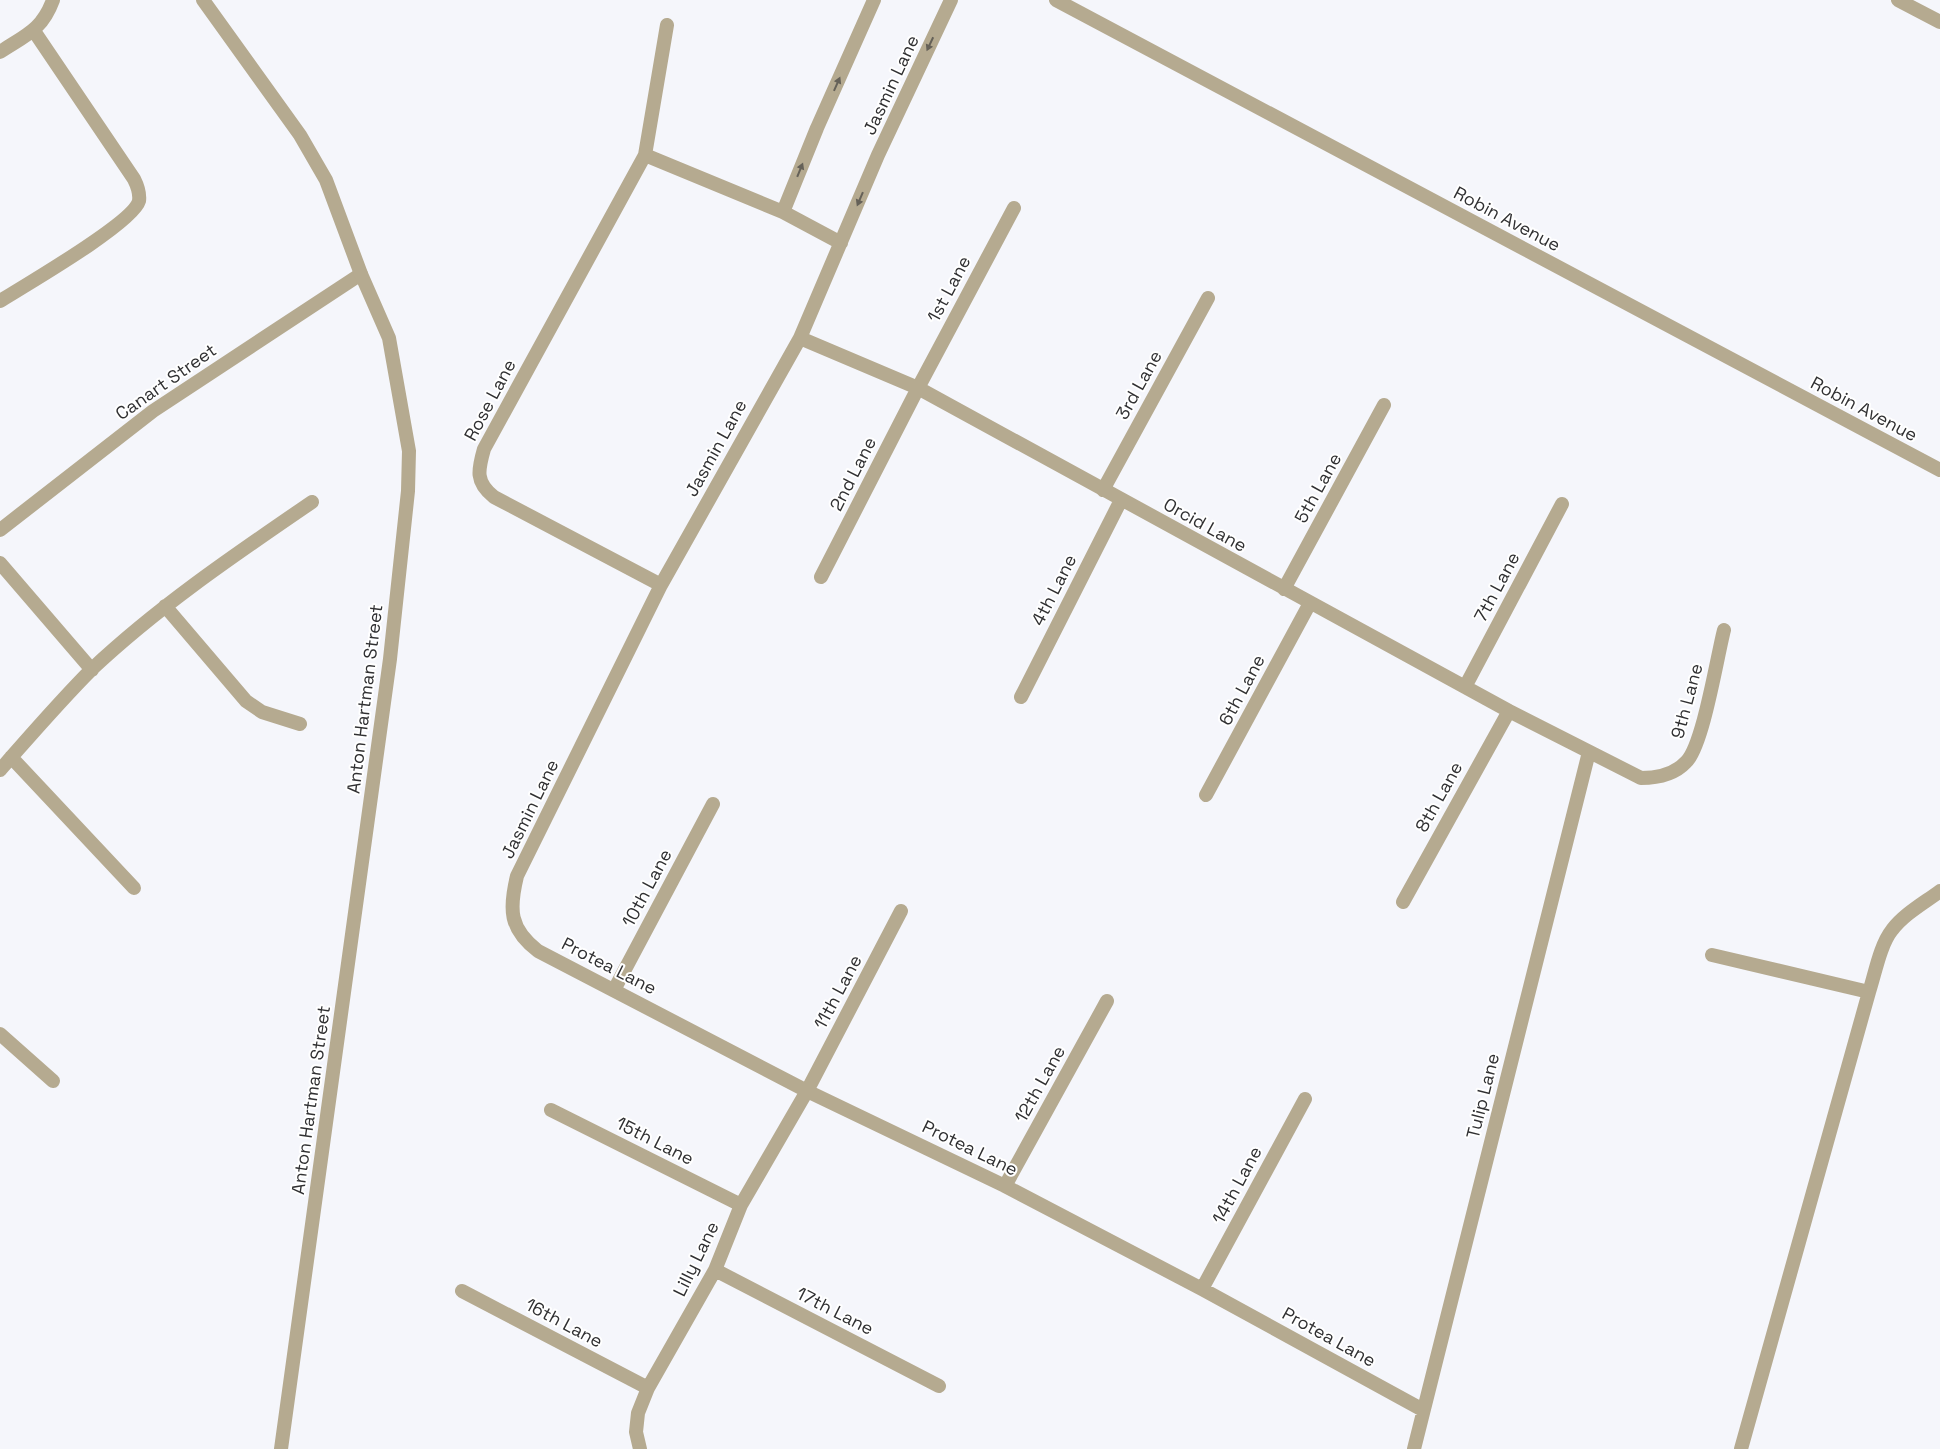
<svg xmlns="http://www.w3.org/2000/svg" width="1940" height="1449" font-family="'Space Grotesk',sans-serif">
<rect width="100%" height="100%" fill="#f5f6fb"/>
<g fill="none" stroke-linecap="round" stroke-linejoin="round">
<!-- service -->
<path stroke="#b5aa90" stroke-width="14" d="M0 52C26 35 42 30 53 0
M0 301C24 286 133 223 139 201 140 194 137 185 134 179L34 31
M0 563 92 670
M165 606 246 701 262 712 300 724
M11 757 134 888
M0 770C30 736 60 701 92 669 159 606 236 554 312 502
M0 1034 53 1081"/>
<!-- minor -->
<path stroke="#b5aa90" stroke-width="14" d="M951 0 878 155 800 338 661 585 517 876C509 909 509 929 538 951L807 1091 1005 1186 1202 1289 1423 1410
M1056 0 1940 470
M1898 0 1940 22
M645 155 783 212 841 243
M783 212 817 128 874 0
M800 338 918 388 1509 711 1641 778C1657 778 1674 775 1686 762 1703 746 1717 657 1724 630
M1103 490 1208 298
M0 530 153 411 361 274
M821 577 918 388 1014 208
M661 585 494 497C475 482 478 470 484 449L645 155 667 25
M1284 589 1384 405
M1465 687 1562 504
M1021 697 1121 500
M1206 795 1310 603
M1403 902 1509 711
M1712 955 1869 992
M614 990 713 804
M551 1110 741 1205
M1005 1186 1107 1001
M715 1270 939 1386
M1202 1289 1305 1099
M462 1291 648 1388
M640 1449 636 1432 638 1413 648 1388 715 1270 741 1205 807 1091 901 911
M1414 1449 1589 752
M1741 1449 1869 992C1875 974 1880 945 1892 930 1904 914 1924 903 1940 891"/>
<!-- tertiary -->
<path stroke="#b5aa90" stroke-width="14" d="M203 0 300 135 326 180 361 274 389 338 409 451 408 491 390 659 281 1449"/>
</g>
<!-- one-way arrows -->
<defs><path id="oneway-solid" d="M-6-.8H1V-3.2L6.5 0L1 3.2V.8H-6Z" transform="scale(1.25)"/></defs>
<g fill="#656158">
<use href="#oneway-solid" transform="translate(930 44) rotate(115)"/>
<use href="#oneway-solid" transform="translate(837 84) rotate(-66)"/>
<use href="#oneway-solid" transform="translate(800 170) rotate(-68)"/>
<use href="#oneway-solid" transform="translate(860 199) rotate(113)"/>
</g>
<g text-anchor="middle" stroke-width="4" stroke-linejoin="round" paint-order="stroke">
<!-- street labels -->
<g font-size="18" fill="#303032" stroke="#fff">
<text transform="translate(891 85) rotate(-65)" y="6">Jasmin Lane</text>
<text transform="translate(1507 219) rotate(28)" y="6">Robin Avenue</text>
<text transform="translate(949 289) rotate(-62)" y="6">1st Lane</text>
<text transform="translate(166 382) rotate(-35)" y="6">Canart Street</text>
<text transform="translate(1139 385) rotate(-61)" y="6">3rd Lane</text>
<text transform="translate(490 400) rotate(-62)" y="6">Rose Lane</text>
<text transform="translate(1864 409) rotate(28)" y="6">Robin Avenue</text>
<text transform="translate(716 448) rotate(-61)" y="6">Jasmin Lane</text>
<text transform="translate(853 474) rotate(-63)" y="6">2nd Lane</text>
<text transform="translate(1318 488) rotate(-61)" y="6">5th Lane</text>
<text transform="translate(1205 525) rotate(29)" y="6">Orcid Lane</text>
<text transform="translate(1497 587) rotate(-62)" y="6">7th Lane</text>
<text transform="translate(1054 590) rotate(-63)" y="6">4th Lane</text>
<text transform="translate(1242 690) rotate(-62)" y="6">6th Lane</text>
<text transform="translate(365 699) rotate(-83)" y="6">Anton Hartman Street</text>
<text transform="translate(1687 701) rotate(-75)" y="6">9th Lane</text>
<text transform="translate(1439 797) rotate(-61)" y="6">8th Lane</text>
<text transform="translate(530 809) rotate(-64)" y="6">Jasmin Lane</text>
<text transform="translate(647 888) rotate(-62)" y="6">10th Lane</text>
<text transform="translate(609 966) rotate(27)" y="6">Protea Lane</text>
<text transform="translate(838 992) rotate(-62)" y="6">11th Lane</text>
<text transform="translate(1040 1084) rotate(-61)" y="6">12th Lane</text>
<text transform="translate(1483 1096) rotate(-76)" y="6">Tulip Lane</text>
<text transform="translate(311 1100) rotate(-82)" y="6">Anton Hartman Street</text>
<text transform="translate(655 1141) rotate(27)" y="6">15th Lane</text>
<text transform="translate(970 1148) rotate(26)" y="6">Protea Lane</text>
<text transform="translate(1237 1185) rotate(-62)" y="6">14th Lane</text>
<text transform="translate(696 1259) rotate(-64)" y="6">Lilly Lane</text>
<text transform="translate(835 1311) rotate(27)" y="6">17th Lane</text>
<text transform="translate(564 1323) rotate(28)" y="6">16th Lane</text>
<text transform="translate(1329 1337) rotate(29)" y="6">Protea Lane</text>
</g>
</g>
</svg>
